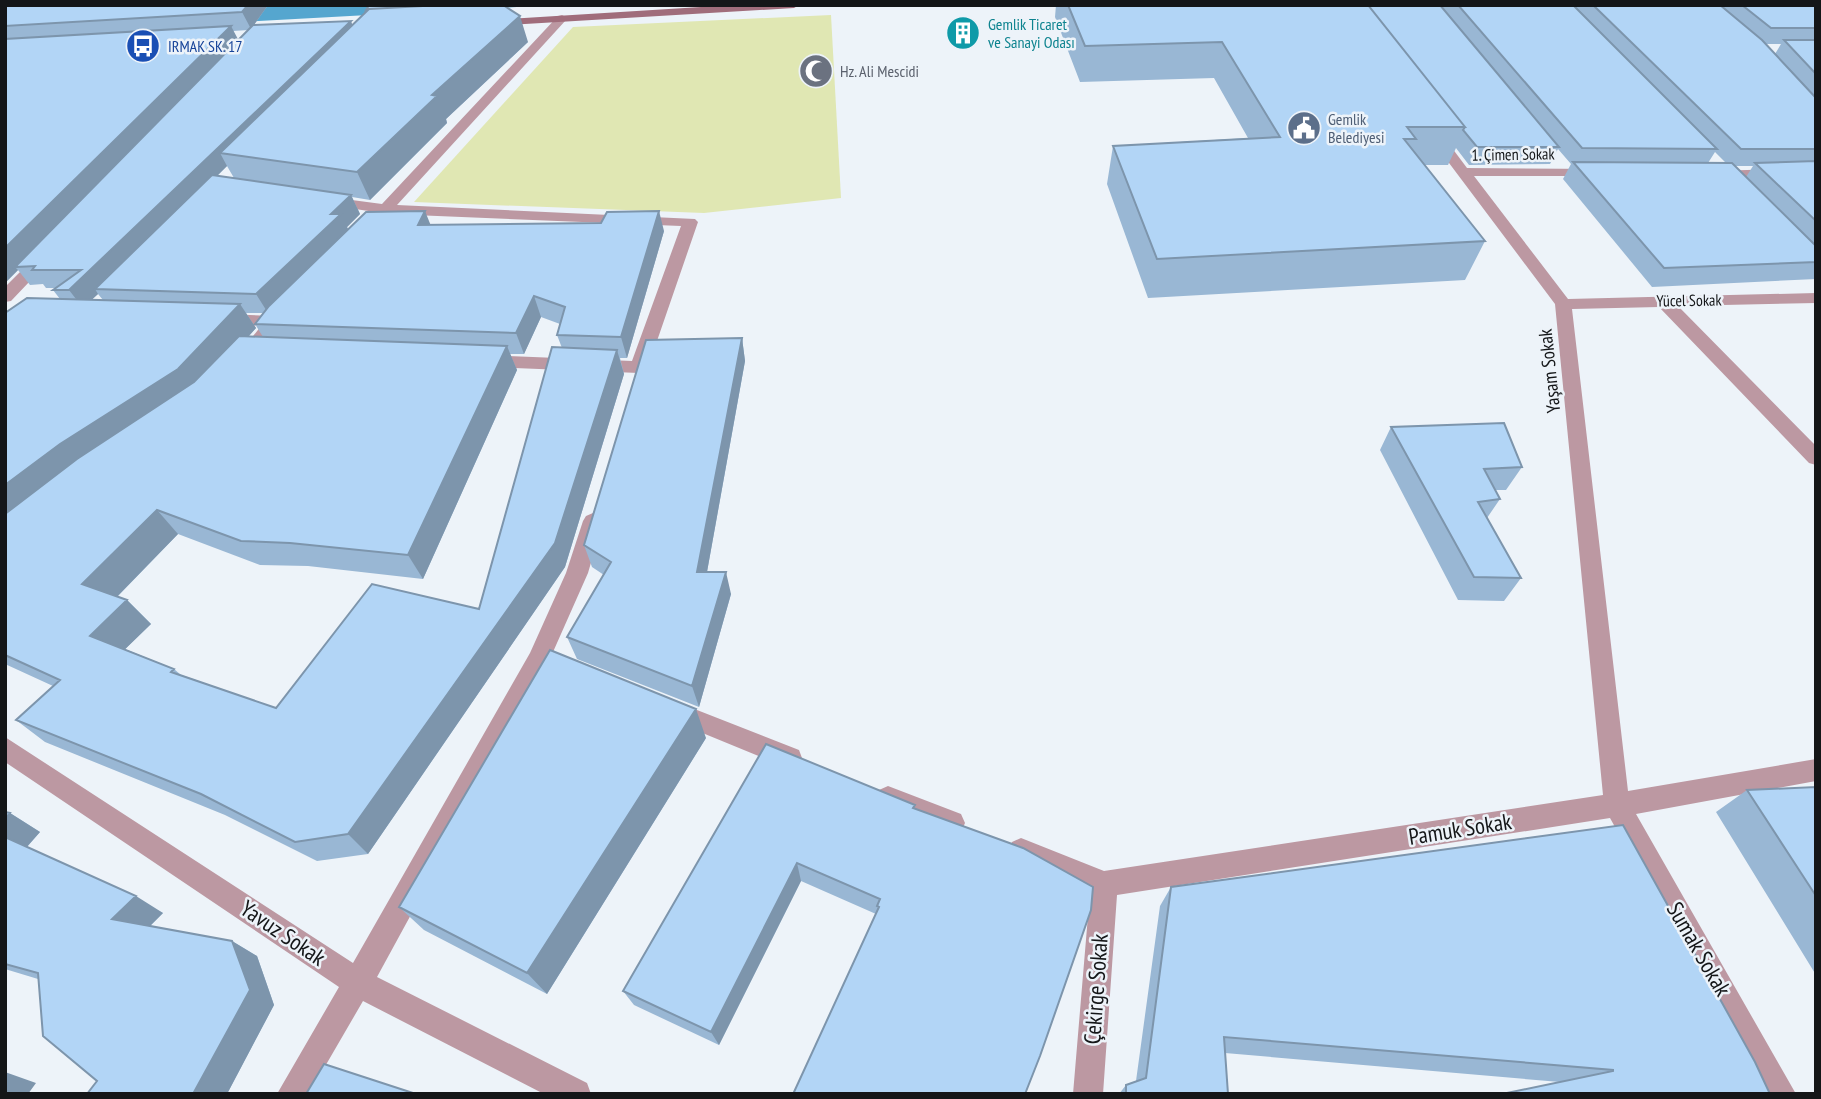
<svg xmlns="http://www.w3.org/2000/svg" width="1821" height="1099" font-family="'PT Sans Narrow',sans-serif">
<rect width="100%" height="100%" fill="#edf3f9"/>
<!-- green -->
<path fill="#e0e7b3" d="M831 15 841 198 704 213 414 202 573 27Z"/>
<!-- water -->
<path fill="#55a6cf" d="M305 5H552L5 35V21Z"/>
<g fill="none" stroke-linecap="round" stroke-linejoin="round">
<!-- street -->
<path fill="#bc98a2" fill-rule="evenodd" d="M562 15 568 18 566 20 397 205 695 219 698 222 648 367 639 373 486 367 477 361 486 355 632 361 681 226 389 214 380 220 375 218 372 215 375 212 329 205 322 201 329 197 382 204 558 16Z
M1435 131 1440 132 1467 168 1599 169 1601 172 1594 176H1474L1568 299 1816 293V303L1678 306 1816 446V465L1809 463 1659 307 1572 309 1628 791 1816 759V781L1636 814 1796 1094H1764L1610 818 1117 895 1103 1094H1073L1090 892 1012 860 1008 851 1012 842 1021 838 1104 871 1603 795 1555 304 1428 135Z
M1816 168V176L1714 179 1707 175 1714 171Z
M43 253 49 255 51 258 49 261 11 301 5 302V287L37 255Z
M224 314 273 316 281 321 250 363 244 365 235 359 261 326 218 323 216 319Z
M593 513 600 516 603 521 588 573 553 652 577 662 581 669 577 676 569 679 545 669 377 977 587 1083 591 1094H544L363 1001 309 1094H277L339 987 5 762V737L353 963 530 653 566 573 583 521 586 516Z
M674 701 799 750 802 758 799 766 790 769 666 718 662 711 666 704Z
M888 786 961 814 965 823 961 832 952 835 879 806 875 798 879 790Z"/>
<!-- secondary -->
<path fill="#a06d7b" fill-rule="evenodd" d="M733 5H799L794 8 493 26 487 23 493 20Z"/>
</g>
<!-- wall -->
<path fill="#99b7d4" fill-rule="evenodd" d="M5 5H268L254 25H353L528 42 446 119 447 123 370 200 352 197 360 214 347 227 348 229 431 225 664 231 627 358H620L624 374 565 567 368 854 317 861 225 815 45 742 16 720 53 686 5 664V313L60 299 53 290 55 288H46L43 284 30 285 18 270 5 283ZM249 30 238 41 233 31ZM227 166 234 178 217 176ZM98 294 103 300H91ZM246 313H263L255 324 263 337 249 336 256 328ZM541 317 560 324 557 335 562 348 479 609 276 708 181 675 174 669 125 649 151 624 127 600 117 597 178 534 260 565 308 566 423 579 517 370 510 354H524Z
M1056 5H1816V279L1652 287 1563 179 1571 164 1558 149 1550 164 1469 165 1456 148 1448 165H1425L1485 241 1465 280 1148 298 1107 184 1113 146 1248 138 1214 78 1080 82 1055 17ZM1766 44H1781L1775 54ZM1715 152 1726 163H1708ZM1735 166H1753L1746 177Z
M742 338 745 361 707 572 731 594 699 707 577 659 567 637 604 575 592 567 584 545Z
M1391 427 1522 467 1506 490H1495L1500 499 1487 518 1521 578 1504 601 1458 600 1380 450Z
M706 738 547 994 424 930 399 907Z
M766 744 915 809 1023 848 876 914 801 881 719 1045 634 1005 623 991Z
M1816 787V975L1716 812 1747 790Z
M5 812 10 813 40 832 27 847 163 913 150 926 232 941 257 956 274 1005 227 1094H87L97 1081 38 979 5 969Z
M1171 887 1755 1062 1560 1082 1225 1053 1228 1094H1119L1126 1085 1136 1081 1160 906Z"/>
<!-- shaded-wall -->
<path fill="#7d95ac" d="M248 5H268L251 29 242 12Z
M520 16 528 42 446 119 447 123 370 200 357 172 432 95Z
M351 21 357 37 220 153 227 166 102 290 95 289 98 294 83 308 69 290Z
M231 26 240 43 15 267 18 270 5 283V248Z
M351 195 360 214 347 227 350 233 268 313 256 294 331 214Z
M425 211 433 231 418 225Z
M659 211 664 231 627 358 621 337Z
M534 296 541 317 524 354 516 333Z
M240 304 256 328 196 394 5 528V485Z
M742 338 745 361 703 594 697 572Z
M507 346 517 370 423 579 408 555Z
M617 350 624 374 565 567 368 854 348 834 555 543Z
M157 510 178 534 106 608 82 584Z
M726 572 731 594 699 707 692 686Z
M127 600 151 624 115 659 90 636Z
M696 709 706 738 547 994 527 973Z
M10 813 40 832 24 850 5 839V819Z
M797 863 801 881 719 1045 711 1032Z
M136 896 163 913 141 935 112 919Z
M232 941 257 956 274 1005 227 1094H193Z
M5 1072 36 1083 28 1094H5Z"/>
<!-- building -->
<path fill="#b2d5f6" stroke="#7d95ac" stroke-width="2" d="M5 5H248L242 12 5 26Z
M369 5H441L369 9 365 12Z
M441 5H503L520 16 432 95 437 96 357 172 220 153 369 9Z
M1068 5H1368L1465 127H1407L1416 139H1404L1485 241 1157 259 1113 146 1280 137 1222 42 1085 46Z
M1368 5H1440L1559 147H1477L1463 130 1465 127Z
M1458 5H1573L1717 149 1582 148Z
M1593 5H1720L1762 40 1816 98V149H1741Z
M1742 5H1816V28H1771Z
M351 21 69 290H53L81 270H32L35 266 15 267 253 25Z
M231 26 5 248V39Z
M1784 40H1816V74Z
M1816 161V221L1755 163Z
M1573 162 1732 163 1816 246V262L1664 268Z
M212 175 351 195 331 214H341L256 294 95 289Z
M425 211 418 225 601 223 607 212 659 211 621 337 557 335 565 307 534 296 516 333 255 324 269 306 366 212Z
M27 298 240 304 178 369 60 444 5 485V313Z
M239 336 507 346 408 555 290 543 241 541 157 510 82 584 127 600 90 636 174 669 171 672 276 708 372 584 479 609 552 347 617 350 555 543 348 834 295 842 201 794 16 720 60 680 5 655V514L77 459 194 382Z
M742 338 697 572H726L692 686 567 637 611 562 584 545 646 340Z
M1504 423 1522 467 1484 469 1500 499 1478 502 1521 578 1474 577 1391 427Z
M550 650 696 709 527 973 399 907Z
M766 744 915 805 913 808 1023 848 1093 887 1091 910 1040 1056 1025 1094H795L794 1092 879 907 877 906 880 899 797 863 711 1032 623 991Z
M1816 787V896L1747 790Z
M5 812 10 813 5 819Z
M1623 825 1755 1062 1770 1094H1502L1613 1071V1070L1224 1037 1228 1094H1126V1085L1146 1078 1171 887Z
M5 837 136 896 112 919 232 941 250 990 193 1094H87L97 1081 43 1036 38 973 5 964Z
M324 1064 416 1094H306Z"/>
<!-- icons -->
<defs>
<g id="building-disc" transform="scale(1.75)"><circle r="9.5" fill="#0f9aa8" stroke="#edf3f9"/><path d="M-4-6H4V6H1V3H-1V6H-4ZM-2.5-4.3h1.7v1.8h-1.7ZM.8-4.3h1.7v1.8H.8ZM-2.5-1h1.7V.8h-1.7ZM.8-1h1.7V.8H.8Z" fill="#fff"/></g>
<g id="bus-disc" transform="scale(1.75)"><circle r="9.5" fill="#1a4fb4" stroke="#edf3f9"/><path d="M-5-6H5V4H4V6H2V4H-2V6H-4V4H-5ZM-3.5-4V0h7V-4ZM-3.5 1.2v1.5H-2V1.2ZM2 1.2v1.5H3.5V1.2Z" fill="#fff"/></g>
<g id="mosque-disc" transform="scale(1.75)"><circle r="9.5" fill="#6b7280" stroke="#edf3f9"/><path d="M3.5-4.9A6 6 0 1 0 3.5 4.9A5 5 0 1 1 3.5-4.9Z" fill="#fff"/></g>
<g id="civic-disc" transform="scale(1.75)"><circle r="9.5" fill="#5c6f8a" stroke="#edf3f9"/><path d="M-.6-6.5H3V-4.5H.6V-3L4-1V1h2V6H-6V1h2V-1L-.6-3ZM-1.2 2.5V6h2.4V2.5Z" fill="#fff"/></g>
</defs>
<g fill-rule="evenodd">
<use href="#building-disc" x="963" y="33"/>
<use href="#bus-disc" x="143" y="46"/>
<use href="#mosque-disc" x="816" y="71"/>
<use href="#civic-disc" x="1304" y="128"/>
</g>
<g text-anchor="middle" stroke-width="5" stroke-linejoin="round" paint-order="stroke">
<!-- far-culture labels -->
<g font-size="16" fill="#0d838f" stroke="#edf3f9" text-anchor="start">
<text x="988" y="30">Gemlik Ticaret<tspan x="988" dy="18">ve Sanayi Odası</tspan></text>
</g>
<!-- far-transit labels -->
<g font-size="16" fill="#164399" stroke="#edf3f9" text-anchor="start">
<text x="168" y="52">IRMAK SK. 17</text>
</g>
<!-- far-worship labels -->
<g font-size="16" fill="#5b616d" stroke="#edf3f9" text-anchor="start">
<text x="840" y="77">Hz. Ali Mescidi</text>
</g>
<!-- far-service labels -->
<g font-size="16" fill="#4e5e75" stroke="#edf3f9" text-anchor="start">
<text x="1328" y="125">Gemlik<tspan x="1328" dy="18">Belediyesi</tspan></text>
</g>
<!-- far-street labels -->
<g font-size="16" fill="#141618" stroke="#edf3f9">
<text transform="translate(1513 154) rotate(-1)" y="6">1. Çimen Sokak</text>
<text transform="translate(1689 300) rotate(-1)" y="6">Yücel Sokak</text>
</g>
<!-- street labels -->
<g font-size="19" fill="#141618" stroke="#edf3f9">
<text transform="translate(1549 371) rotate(-96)" y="7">Yaşam Sokak</text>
</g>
<!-- near-street labels -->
<g font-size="23" fill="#141618" stroke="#edf3f9">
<text transform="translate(1460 829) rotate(-9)" y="8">Pamuk Sokak</text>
<text transform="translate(283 933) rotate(34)" y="8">Yavuz Sokak</text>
<text transform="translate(1699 949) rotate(60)" y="8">Sumak Sokak</text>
<text transform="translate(1096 989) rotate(-86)" y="8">Çekirge Sokak</text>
</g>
</g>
<!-- border -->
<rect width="1821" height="1099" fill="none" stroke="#141618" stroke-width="14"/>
</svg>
